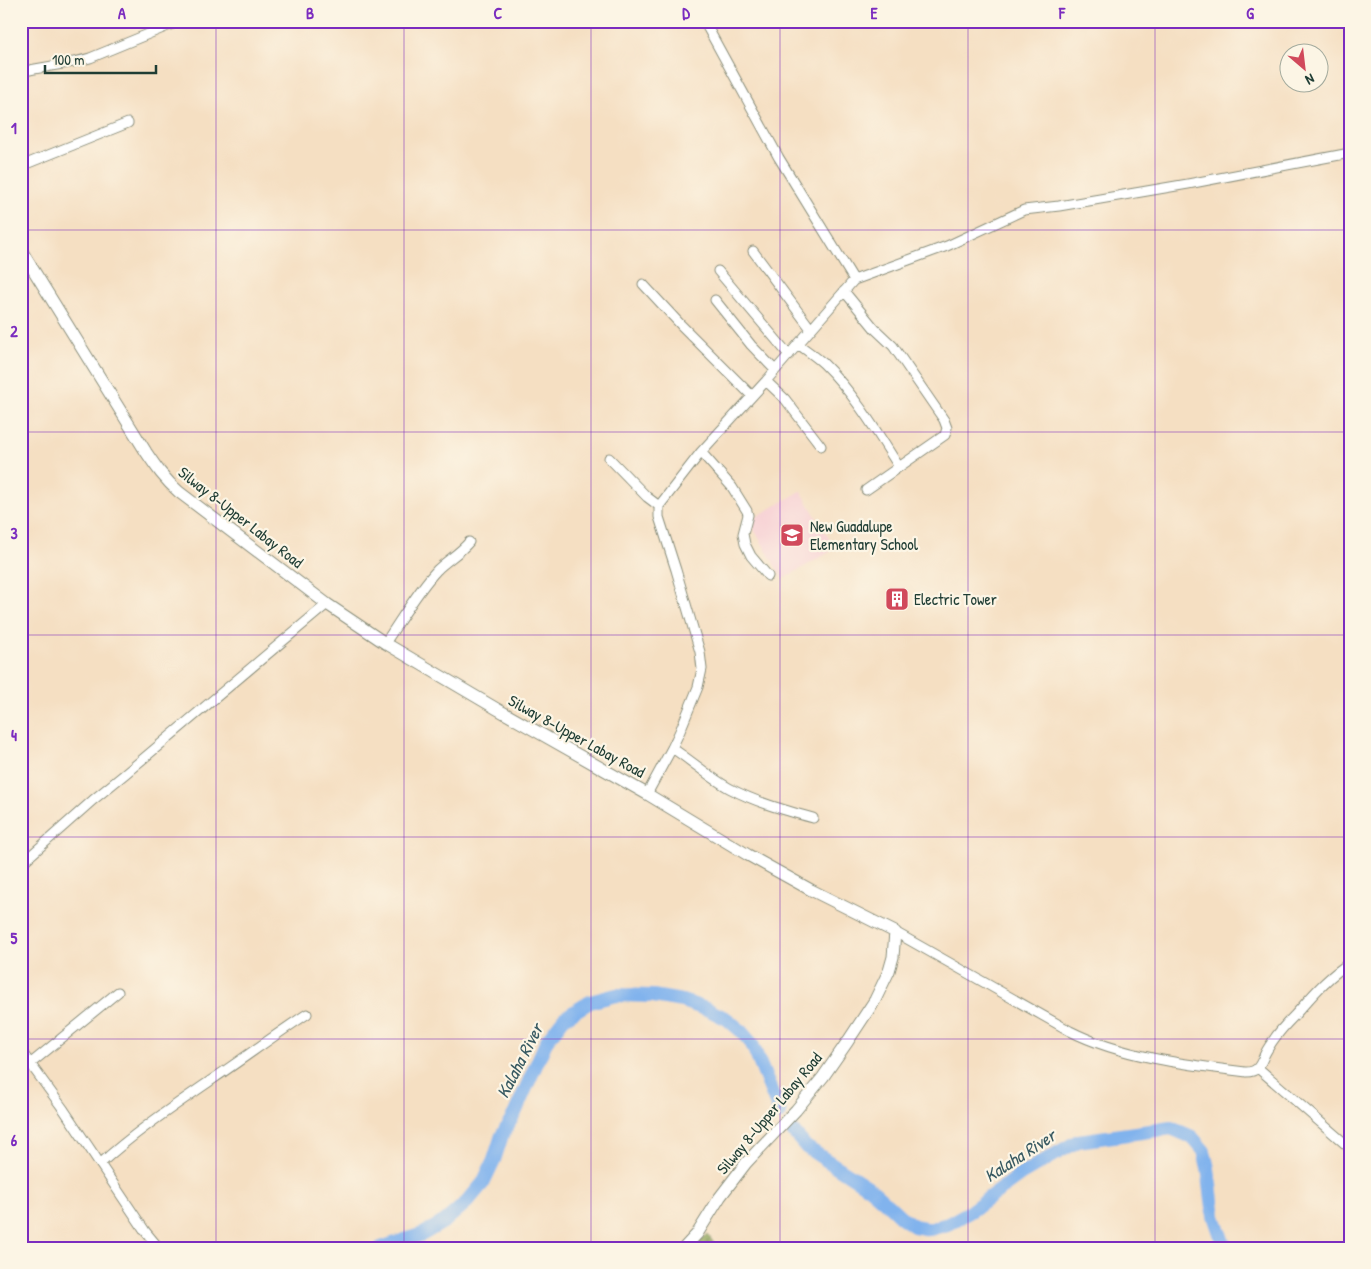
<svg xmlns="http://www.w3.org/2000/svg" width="1371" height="1269" font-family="'Patrick Hand',sans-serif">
<defs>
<pattern id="forest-firs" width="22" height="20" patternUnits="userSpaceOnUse" patternTransform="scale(1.25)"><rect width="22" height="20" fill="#8ea556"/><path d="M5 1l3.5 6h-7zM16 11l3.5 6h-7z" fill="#738848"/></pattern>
</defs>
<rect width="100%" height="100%" fill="#fcf5e5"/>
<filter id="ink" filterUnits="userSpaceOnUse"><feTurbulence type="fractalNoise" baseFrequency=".02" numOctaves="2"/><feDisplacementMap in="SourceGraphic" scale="10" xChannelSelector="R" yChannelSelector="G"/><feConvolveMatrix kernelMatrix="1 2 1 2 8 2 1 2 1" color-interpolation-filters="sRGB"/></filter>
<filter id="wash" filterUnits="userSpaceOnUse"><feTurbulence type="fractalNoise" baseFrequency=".0096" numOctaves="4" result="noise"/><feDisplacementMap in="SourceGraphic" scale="20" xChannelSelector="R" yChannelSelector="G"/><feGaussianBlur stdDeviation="1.12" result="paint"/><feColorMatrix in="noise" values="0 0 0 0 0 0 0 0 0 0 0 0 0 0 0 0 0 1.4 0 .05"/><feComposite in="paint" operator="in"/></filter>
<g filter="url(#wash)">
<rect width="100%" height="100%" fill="#f5dfc2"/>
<!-- built -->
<path fill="#f7cfd4" d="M801 491 835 549 783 579 749 521Z"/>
<!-- forest -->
<path fill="url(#forest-firs)" stroke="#567145" d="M708 1235 717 1248H692Z"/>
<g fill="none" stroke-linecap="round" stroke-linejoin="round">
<!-- river -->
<path stroke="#81b3ed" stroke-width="14" d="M790 1128 806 1147 868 1187 883 1200 901 1217 914 1226 930 1229 948 1224 971 1211 1020 1175 1078 1141 1171 1128 1192 1137 1204 1151 1208 1168 1214 1216 1225 1248
M381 1248 423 1234 445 1221 467 1202 483 1183 494 1160 502 1135 515 1113 547 1040 564 1018 590 1002 616 995 653 996 682 1001 709 1010 727 1019 740 1030 752 1044 780 1113"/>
</g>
</g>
<g filter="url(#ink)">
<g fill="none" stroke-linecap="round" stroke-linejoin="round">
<!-- minor casing -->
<g stroke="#8a8e7b" stroke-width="11">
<path id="minor" d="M704 21 779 158 854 280
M21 72C44 66 67 65 90 58L180 21
M21 166 128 123
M753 251 811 329
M718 271 789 355
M643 284 681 325 752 396
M715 300 751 345 775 370
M798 344C806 350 815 356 823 363 853 392 877 432 899 467L945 435 947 428 944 420 893 346 875 329 844 291
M766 381 785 399 821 446
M701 452 732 487 747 511 748 515 743 534 745 544 751 556 768 576
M609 458 647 497 659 506
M866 490 899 467
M385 643C401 620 418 590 437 570 447 560 460 553 469 542
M672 748C692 761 709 777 729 788 755 802 784 810 813 818
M647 794 672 748 680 731 698 687 702 669 700 652 676 570 659 517V506L701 452 766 381 854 280 947 246 1024 210 1059 206 1188 184 1350 153
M21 864 93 800 125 774 327 604
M895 932 1070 1031C1121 1057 1189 1065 1246 1072 1258 1072 1260 1065 1264 1056 1266 1051 1269 1047 1272 1042 1278 1033 1286 1024 1294 1016 1311 997 1328 976 1350 963
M21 1051 64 1110 145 1231 159 1248
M30 1064 118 992
M1258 1068 1350 1148
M100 1164C135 1132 174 1106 213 1079 244 1058 275 1035 307 1014"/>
</g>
<!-- major casing -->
<g stroke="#8a8e7b" stroke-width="13">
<path id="major" d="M21 250 146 452C156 467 165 480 179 492L327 604 385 643 497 709 647 794 748 855 811 890 895 932 893 957 889 971 875 1000 848 1041 823 1077 796 1110 746 1163 720 1197 697 1234 684 1248"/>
</g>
<!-- minor -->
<use href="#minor" stroke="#fff" stroke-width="9"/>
<!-- major -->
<use href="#major" stroke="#fff" stroke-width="11"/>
</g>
</g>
<!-- grid -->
<path fill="none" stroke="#7b2cbf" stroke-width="1" stroke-opacity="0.55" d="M216 21V1248M404 21V1248M591 21V1248M780 21V1248M968 21V1248M1155 21V1248M21 230H1350M21 432H1350M21 635H1350M21 837H1350M21 1039H1350"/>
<!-- icons -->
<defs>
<g id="school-square" transform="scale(1.25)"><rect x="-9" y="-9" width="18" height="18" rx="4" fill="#d1495b" stroke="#fcf5e5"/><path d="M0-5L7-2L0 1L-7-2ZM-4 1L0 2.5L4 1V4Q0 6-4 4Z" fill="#fff"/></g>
<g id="building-square" transform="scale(1.25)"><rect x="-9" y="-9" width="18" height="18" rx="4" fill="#d1495b" stroke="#fcf5e5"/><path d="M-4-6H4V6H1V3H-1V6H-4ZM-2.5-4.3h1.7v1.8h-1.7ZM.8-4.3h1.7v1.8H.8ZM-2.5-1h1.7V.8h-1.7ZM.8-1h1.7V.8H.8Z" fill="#fff"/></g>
</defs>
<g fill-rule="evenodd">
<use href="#school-square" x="792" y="535"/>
<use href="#building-square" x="897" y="599"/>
</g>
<g text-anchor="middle" stroke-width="4.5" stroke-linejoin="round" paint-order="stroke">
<!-- street labels -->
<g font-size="16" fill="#1f3d34" stroke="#fcf5e5">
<text transform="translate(241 517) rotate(38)" y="6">Silway 8-Upper Labay Road</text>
<text transform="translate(577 736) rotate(29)" y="6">Silway 8-Upper Labay Road</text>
<text transform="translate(769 1113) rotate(-50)" y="6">Silway 8-Upper Labay Road</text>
</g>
<!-- poi labels -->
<g font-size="16" fill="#1f3d34" stroke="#fcf5e5" text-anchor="start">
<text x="810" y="532">New Guadalupe<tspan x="810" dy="18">Elementary School</tspan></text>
<text x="914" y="605">Electric Tower</text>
</g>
<!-- water labels -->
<g font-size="18" font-style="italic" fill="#385a62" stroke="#fcf5e5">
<text transform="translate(520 1061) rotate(-63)" y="6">Kalaha River</text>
<text transform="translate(1020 1156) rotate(-33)" y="6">Kalaha River</text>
</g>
</g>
<!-- margin -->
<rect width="1371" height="1269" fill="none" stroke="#fcf5e5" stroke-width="55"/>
<!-- north arrow -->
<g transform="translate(1304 68) rotate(152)"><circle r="24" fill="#fcf5e5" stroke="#a4ab9e"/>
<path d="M0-4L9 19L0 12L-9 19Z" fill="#d1495b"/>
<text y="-8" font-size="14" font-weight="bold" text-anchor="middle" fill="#1f3d34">N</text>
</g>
<!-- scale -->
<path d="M45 65v8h111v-8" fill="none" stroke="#1f3d34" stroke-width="2.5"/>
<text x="52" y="65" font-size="15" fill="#1f3d34" stroke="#fcf5e5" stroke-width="4" paint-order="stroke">100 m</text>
<rect x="28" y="28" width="1316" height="1214" fill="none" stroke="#7b2cbf" stroke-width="2"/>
<g font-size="16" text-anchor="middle" font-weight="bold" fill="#7b2cbf">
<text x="122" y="19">A</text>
<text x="310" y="19">B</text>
<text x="498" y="19">C</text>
<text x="686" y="19">D</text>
<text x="874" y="19">E</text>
<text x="1062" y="19">F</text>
<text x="1250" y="19">G</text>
<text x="14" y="134">1</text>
<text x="14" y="337">2</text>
<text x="14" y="539">3</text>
<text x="14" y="741">4</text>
<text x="14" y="944">5</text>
<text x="14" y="1146">6</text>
</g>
</svg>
